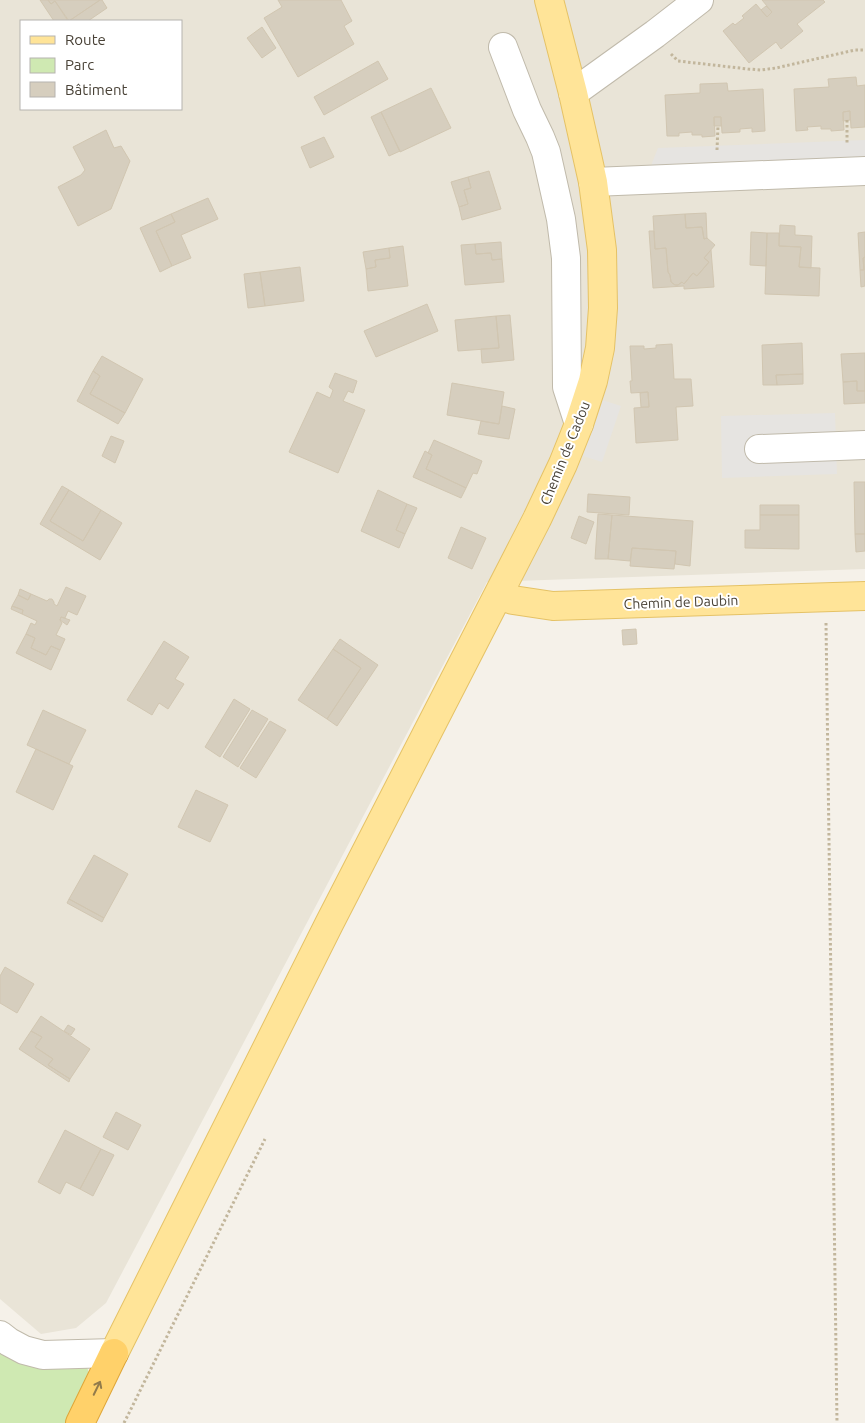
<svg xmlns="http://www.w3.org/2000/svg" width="865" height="1423" font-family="Ubuntu,sans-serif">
<rect width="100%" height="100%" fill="#f5f1e9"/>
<!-- residential -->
<path fill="#e9e4d7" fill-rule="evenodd" d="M0 0H865V569L487 582 106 1303 76 1328 41 1334 0 1299ZM21 21H181V109H21Z"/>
<!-- green -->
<path fill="#cfe9b2" d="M0 1346 87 1367 90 1376 69 1423H0Z"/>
<!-- parking -->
<path fill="#e6e4e1" d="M865 140V160L650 168 658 148Z
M602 400 621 406 602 462 583 456Z
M835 413 837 474 722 478 721 416Z"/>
<!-- building -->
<path fill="#d6cebe" stroke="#d1c6b1" d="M40 0H48L51 4 55 1 68 21H54Z
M48 0H100L69 21 55 1 51 4Z
M100 0H102L107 8 88 21H69Z
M278 0H341L352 21 344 26 354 44 298 77 264 18 282 7Z
M762 0H823L825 2 797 24 803 31 781 49 776 42 749 63 723 31 733 23 735 25 744 18 742 16 756 4 767 17 772 12Z
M766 6 772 12 767 17 761 10Z
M262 27 276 48 262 58 247 38Z
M378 61 388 79 324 115 314 97Z
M856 77 857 86 865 85V127L851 128 850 111 843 112 844 130 831 131V129H821V126L807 127 808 130 796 131 794 89 829 87 828 79Z
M727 83 728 91 763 89 765 131 752 132V128L740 129V132L722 133 721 117H714L715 136 702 137V135H692V132L679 133V136H667L665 95 700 93V84Z
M431 88 451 128 400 152 381 112Z
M850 111V120L843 121V112Z
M381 112 400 151 389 156 371 117Z
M714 117H721V126H714Z
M106 130 114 148 121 146 130 161 111 209 78 226 58 187 81 175 85 170 73 147Z
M324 137 334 157 310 168 301 147Z
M489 171 501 209 462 220 459 207 468 204 464 190 471 188 468 177Z
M468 177 471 188 464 190 468 204 459 207 451 182Z
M208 198 218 219 181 235 191 258 172 266 156 231 175 222 171 214Z
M706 213 707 238 704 239 702 227 686 228 685 214Z
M171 214 175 222 156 231 172 266 160 272 140 228Z
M685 214 686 228 702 227 704 239 707 238 715 245 704 258 709 262 697 276 693 273 684 284 682 282 678 285H675L671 282 670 275 668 272 666 248 655 249 653 216Z
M780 225 795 226V235L812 236 811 268 799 267 801 247 779 246Z
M649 231H654L655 249 666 248 668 272 670 275 671 282 675 285H678L682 282 684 284 693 273 697 276 709 262 704 258 711 250 714 287 684 289V286L653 288Z
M751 232 767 233 766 266 750 265Z
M865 232V257L863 258 864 270H860L858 233Z
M767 233H779V246L801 247 799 267 820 268 819 296 765 294Z
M501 242 502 259 492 260 491 253 476 254 475 244Z
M475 244 476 254 491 253 492 260 502 259 504 282 465 285 461 245Z
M403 246 408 286 368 291 366 269 376 267 375 260 390 258 389 248Z
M389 248 390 258 375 260 376 267 366 269 363 252Z
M865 257V286L861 287 860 270H864L863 258Z
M300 267 304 301 265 306 260 272Z
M260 272 265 306 248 308 244 274Z
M427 304 438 331 376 357 364 331Z
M510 315 514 360 482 363 481 349 499 348 496 316Z
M496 316 499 348 458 351 455 320Z
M802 343 803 374 776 375 777 385H763L762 345Z
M672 344 674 379H691L693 406 676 407 678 440 636 443 634 408 649 407 648 392 631 393 630 381H632L630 346H644V349L656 348V345Z
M865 353V391H857V381L843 382 841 354Z
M102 356 143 379 125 413 90 394 100 376 93 371Z
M93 371 100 376 90 394 125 413 118 424 77 401Z
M335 373 357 381 353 393 348 391 343 401 365 410 338 473 289 452 317 392 330 398 333 390 329 387Z
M803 374V384L777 385 776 375Z
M857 381V391H865V403L844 404 843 382Z
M452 383 504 392 499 424 447 415Z
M648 392 649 407H641L640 393Z
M502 406 515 409 509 439 478 434 481 421 499 424Z
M111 436 124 441 115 463 102 456Z
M434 440 482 461 477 474 473 473 466 488 426 469 432 455 428 453Z
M425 451 432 455 426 469 466 488 461 498 413 477Z
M854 482H865V534H855Z
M62 486 69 490 50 521 83 541 101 510 122 523 100 560 40 524Z
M69 490 101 510 83 541 50 521Z
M378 490 407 504 396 530 405 534 399 548 361 531Z
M588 494 630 497 629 515 587 512Z
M407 504 417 508 405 534 396 530Z
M760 505H799V515H760Z
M598 514 612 515 608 559H595Z
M612 515 693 521 690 566 675 564 676 551 632 548 630 561 608 559Z
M760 515H799V549L745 548V530H760Z
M579 516 594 522 586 544 571 538Z
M461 527 486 538 472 569 448 558Z
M855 534H865V551L856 552Z
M632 548 676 551 674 569 630 566Z
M66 587 86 596 77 615 68 611 65 618 61 617 60 620 62 623 56 635 65 639 60 650 51 646 46 655 31 648 35 638 26 634 31 623 35 625 37 621 22 614 23 610 12 606 18 595 28 600 31 594 47 601 49 599H52L54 602V604L57 606Z
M20 589 31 594 28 600 18 595Z
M12 606 23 610 22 614 11 609Z
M61 617 70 620 67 625 60 620Z
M636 629 637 644 623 645 622 630Z
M26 634 35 638 31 648 46 655 51 646 60 650 51 670 16 653Z
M340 639 378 665 337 726 327 719 361 668 333 649Z
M164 641 189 657 175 679 184 684 168 709 159 703 152 715 127 700Z
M333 649 361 668 327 719 298 700Z
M234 699 250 709 220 757 205 747Z
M43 710 86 730 69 764 27 745Z
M252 710 268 719 238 767 223 757Z
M270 721 286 730 256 778 240 768Z
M36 749 73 766 53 810 16 792Z
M196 790 228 805 210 842 178 827Z
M94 855 128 874 104 918 69 899Z
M69 899 104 918 102 922 67 903Z
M5 967 34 984 17 1013 0 1003V976Z
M41 1016 90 1049 70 1079 48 1065 53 1059 35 1047 42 1037 31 1031Z
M68 1025 75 1029 71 1035 64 1031Z
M31 1031 42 1037 35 1047 53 1059 48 1065 70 1079 69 1082 19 1049Z
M116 1112 141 1125 128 1150 103 1137Z
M65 1130 101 1149 80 1189 66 1182 60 1194 38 1182Z
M101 1149 114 1155 93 1196 80 1189Z"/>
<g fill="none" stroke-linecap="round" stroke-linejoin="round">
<!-- minor casing -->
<g stroke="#c0baab" stroke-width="30">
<path id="minor" d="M503 47 527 110 540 137 546 152 561 219 566 258 567 387 579 424
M573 93 655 34 699 0
M593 182 865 171
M759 449 865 445
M0 1335 9 1342 24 1350 43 1355 114 1353"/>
</g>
<!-- major casing -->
<g stroke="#e5c266" stroke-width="30">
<path id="major" d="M498 595 513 600 553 606 865 596
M114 1353 329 924 537 519 563 464 579 424 593 381 600 348 603 308 602 250 593 182 573 93 549 0"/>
</g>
<!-- highway casing -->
<g stroke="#dfa638" stroke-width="30">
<path id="highway" d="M80 1423 114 1353"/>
</g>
<!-- path -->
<path stroke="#c2b69c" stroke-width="3" stroke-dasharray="2.5 2.5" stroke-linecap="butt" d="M671 54 678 61 748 69 761 70 776 68 855 50H865
M847 120V145
M717 150 718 126
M826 623 837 1423
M124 1423 265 1139"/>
<!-- minor -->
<use href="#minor" stroke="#fff" stroke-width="28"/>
<!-- major -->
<use href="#major" stroke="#ffe498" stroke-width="28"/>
<!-- highway -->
<use href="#highway" stroke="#ffd16a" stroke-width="28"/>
</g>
<!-- one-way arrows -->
<defs><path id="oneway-shaft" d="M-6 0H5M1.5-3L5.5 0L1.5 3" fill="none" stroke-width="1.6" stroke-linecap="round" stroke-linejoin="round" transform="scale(1.25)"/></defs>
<use stroke="#927b4b" href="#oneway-shaft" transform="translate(97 1388) rotate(-64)"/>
<g text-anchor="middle" stroke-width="4" stroke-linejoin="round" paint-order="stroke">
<!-- street labels -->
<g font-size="14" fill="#494237" stroke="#fff">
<text transform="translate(565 453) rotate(-68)" y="5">Chemin de Cadou</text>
<text transform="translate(681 602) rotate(-2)" y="5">Chemin de Daubin</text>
</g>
</g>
<!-- legend -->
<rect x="20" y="20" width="162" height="90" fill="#ffffff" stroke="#b6b3af"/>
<rect x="30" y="36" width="25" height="8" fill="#ffe498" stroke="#b6b3af"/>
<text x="65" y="45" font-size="15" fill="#494237">Route</text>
<rect x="30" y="58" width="25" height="15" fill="#cfe9b2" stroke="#b6b3af"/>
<text x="65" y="70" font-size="15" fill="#494237">Parc</text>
<rect x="30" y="82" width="25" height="15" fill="#d6cebe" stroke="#b6b3af"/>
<text x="65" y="95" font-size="15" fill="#494237">Bâtiment</text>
</svg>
